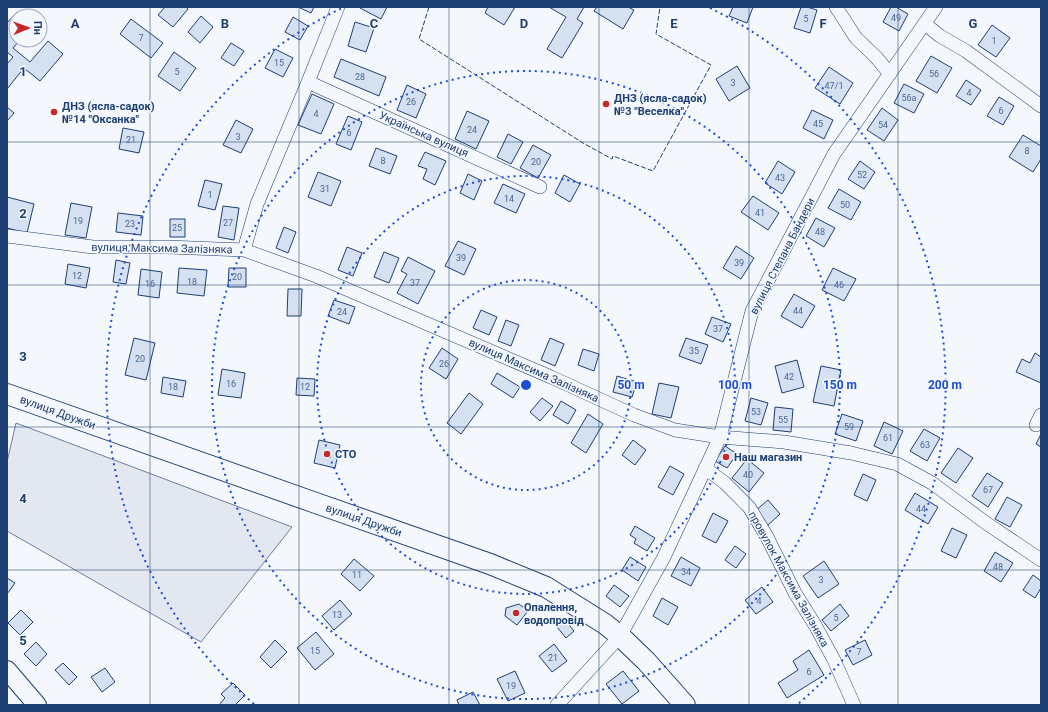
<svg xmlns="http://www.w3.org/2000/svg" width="1048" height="712" font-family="Roboto,sans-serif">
<rect width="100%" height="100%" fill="#f4f7fb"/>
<!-- parking -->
<path fill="#e3e8f0" stroke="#687fa3" d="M16 423 292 527 201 642 7 531V462Z"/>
<!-- building -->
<path fill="#d5e0f0" stroke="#1d3f73" d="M165 7H186L188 9 173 27 158 15Z
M298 7H314L311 13Z
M361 7H387L381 19 360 8Z
M488 7H515L504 25 485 13Z
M549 7H584L577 19 583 23 562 58 547 49 566 17Z
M597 7H628L634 10 623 29 594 11Z
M733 7H753L747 23 729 16Z
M801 7H807L817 10 810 33 794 28Z
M891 7H896L908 14 899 31 883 22Z
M17 12 21 16H16V40H20L13 48 30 62 48 41 63 54 40 81 24 68 7 89V64L13 57 7 52V23Z
M201 16 213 27 200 43 188 32Z
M293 17 308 26 300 40 285 32Z
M131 19 163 43 151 58 120 34Z
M355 22 374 28 366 52 348 46Z
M992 25 1010 38 996 57 978 45Z
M231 43 244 51 234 66 221 58Z
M275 49 293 58 283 77 265 68Z
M174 52 196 68 180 91 158 76Z
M931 56 952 68 937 93 916 81Z
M341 59 386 77 379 96 334 77Z
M737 66 750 88 729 101 716 79Z
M829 67 853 83 840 104 815 88Z
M966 80 981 90 971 105 956 96Z
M904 84 924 94 914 113 894 103Z
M407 85 426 94 416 118 397 110Z
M312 94 334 104 321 134 298 125Z
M999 97 1014 106 1003 125 987 116Z
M7 107 14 113 7 121Z
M882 108 898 120 884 141 867 130Z
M812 110 833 120 824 139 803 128Z
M467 111 489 121 476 149 455 139Z
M348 116 362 122 351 150 336 144Z
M236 120 253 129 241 153 223 145Z
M123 128 144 132 139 153 119 149Z
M508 134 523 142 511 164 497 157Z
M1023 135 1041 146V159L1033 172 1009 157Z
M533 145 551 155 538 178 520 168Z
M376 148 397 156 390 174 369 166Z
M425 152 446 161 435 185 423 179 427 169 418 166Z
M778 161 795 172 782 194 765 183Z
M860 161 875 172 864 189 848 179Z
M318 172 341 181 331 206 308 197Z
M468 174 482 181 474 200 460 193Z
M564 175 580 184 570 202 555 193Z
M205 180 222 184 215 210 198 206Z
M503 184 525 194 516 213 494 203Z
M839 189 861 202 851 220 828 208Z
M753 196 779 213 768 230 741 212Z
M7 197 34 204 27 233 7 228Z
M71 203 92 207 86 238 65 235Z
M223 206 239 208 234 240 218 237Z
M118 213 143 216 141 235 116 232Z
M816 218 835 228 824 247 806 236Z
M170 219H185V237H170Z
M284 227 296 232 288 253 276 248Z
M458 241 476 249 464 275 445 266Z
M736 246 754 258 741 279 723 268Z
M347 247 362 253 353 276 338 270Z
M384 252 399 258 389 283 374 277Z
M408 257 435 271 418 304 397 293 407 274 401 271Z
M116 260 130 263 126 284 113 282Z
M68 264 90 268 86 288 65 284Z
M179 268 207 270 204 296 177 293Z
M229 268H246V287H228Z
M833 268 856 279 844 301 822 290Z
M141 269 162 272 159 298 138 295Z
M288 289H302L301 316H287Z
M794 294 815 306 802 328 781 316Z
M334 300 355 307 349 324 328 316Z
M481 310 497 317 489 335 473 328Z
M712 317 731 324 723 342 705 334Z
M506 320 519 325 511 346 498 341Z
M134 338 155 343 146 380 125 375Z
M550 338 564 344 555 366 541 360Z
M686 338 708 345 701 364 679 356Z
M442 348 458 359 446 379 429 368Z
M583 349 599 354 594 371 578 365Z
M1035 353 1041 357V383L1016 372 1022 359 1030 363Z
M797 360 804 387 782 393 775 366Z
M821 366 841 370 834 406 813 402Z
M222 369 245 373 241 398 218 395Z
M497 373 520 387 513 398 491 384Z
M617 376 637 382 632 397 613 392Z
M163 377 186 381 183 397 161 393Z
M297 378 315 379 314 396 296 395Z
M659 383 679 387 671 418 652 414Z
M469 393 483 404 461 434 447 423Z
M542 398 553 406 540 421 530 412Z
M751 398 768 403 761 425 745 421Z
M561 401 576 410 568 424 553 415Z
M775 407 793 409 791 432 773 430Z
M588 414 603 424 586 453 571 443Z
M842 414 863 421 856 441 835 434Z
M884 422 903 431 892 454 874 446Z
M924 429 940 438 927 461 910 451Z
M1041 434V447L1036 444Z
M319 440 340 445 335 468 314 463Z
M633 440 646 450 635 465 622 455Z
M725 446 737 454 727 468 715 461Z
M958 448 973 458 956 483 941 473Z
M747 459 764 473 749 492 732 478Z
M670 466 684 474 673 495 658 487Z
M987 473 1003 483 988 507 972 496Z
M863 474 876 480 867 501 854 495Z
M915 493 938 507 928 524 905 510Z
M1007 497 1022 505 1010 527 995 519Z
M768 500 780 514 767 526 754 512Z
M713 513 728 521 716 543 702 536Z
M635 526 655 538 647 551 634 543 636 539 630 535Z
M952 528 967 535 956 558 941 551Z
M735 546 746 554 736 568 725 560Z
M995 552 1013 563 1001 582 984 571Z
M630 557 646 567 638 581 622 570Z
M681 557 700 568 691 586 671 576Z
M354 559 374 576 360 591 341 574Z
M824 561 839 584 818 598 803 576Z
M1033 575 1041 581V588L1035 598 1023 590Z
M7 578 15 583 7 594Z
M614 585 629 596 620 607 606 596Z
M762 587 773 602 756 614 745 600Z
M662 598 678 607 668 625 653 616Z
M340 600 352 614 334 630 322 616Z
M519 604 528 611 517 625 505 616 506 608Z
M840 604 849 616 831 631 822 620Z
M21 610 33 622 20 635 8 623Z
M565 620 574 631 566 638 557 627Z
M316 632 334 654 315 670 297 648Z
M275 640 287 652 271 668 260 657Z
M865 640 872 655 853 665 845 650Z
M36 642 47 654 36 666 24 654Z
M554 644 567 661 552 672 539 656Z
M809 650 824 675 787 698 778 683 798 670 793 661Z
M63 663 77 677 69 685 55 670Z
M105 668 115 682 102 692 91 677Z
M515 671 525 693 508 701 497 679Z
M623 671 639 691 622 704 606 684Z
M233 683 245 695 235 705H219L225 698 221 694Z
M473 692 480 705H459L457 700Z"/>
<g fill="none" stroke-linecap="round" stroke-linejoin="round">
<!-- street casing -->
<g stroke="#1d3f73" stroke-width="14">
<path id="street" d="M836 7 856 38 876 57 890 74
M925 24 940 36 966 51 1041 106
M308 82 540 187
M7 236 93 247H168L244 250 316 276 551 377 634 415 675 430 720 437 784 442 851 453 897 464 932 483 986 523 1041 560
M244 250 257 204 308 82 338 7
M1036 425 1041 415
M705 468 725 483 749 507 766 535 795 593 815 625 834 660 854 705
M557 705 620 636 664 557 720 437 752 311 834 154 936 7"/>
</g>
<!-- secondary casing -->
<g stroke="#1d3f73" stroke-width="20">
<path id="secondary" d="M7 670 37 705"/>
</g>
<!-- primary casing -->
<g stroke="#1d3f73" stroke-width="22">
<path id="primary" d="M7 394 313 502 490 564 546 587 605 624 620 636 646 661 685 705"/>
</g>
<!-- street -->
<use href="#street" stroke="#f4f7fb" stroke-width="13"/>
<!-- secondary -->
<use href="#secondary" stroke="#f4f7fb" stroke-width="18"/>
<!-- primary -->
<use href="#primary" stroke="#f4f7fb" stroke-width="20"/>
<!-- fence -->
<path stroke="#1d3f73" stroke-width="1" stroke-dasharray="5 2" stroke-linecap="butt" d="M429 7 419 39 583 143 612 159 613 156 653 171 711 65 656 34 660 7"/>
</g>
<!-- grid -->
<path fill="none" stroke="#1d3f73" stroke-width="1" stroke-opacity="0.55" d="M150 7V705M299 7V705M449 7V705M599 7V705M749 7V705M898 7V705M7 142H1041M7 285H1041M7 427H1041M7 570H1041"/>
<!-- distance rings -->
<g fill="none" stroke="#1d4ed8" stroke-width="2" stroke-dasharray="2 4">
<circle cx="526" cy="385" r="105"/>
<circle cx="526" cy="385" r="209"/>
<circle cx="526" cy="385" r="314"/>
<path d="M254 704A419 419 0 0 1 342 8M710 8A419 419 0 0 1 798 704"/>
</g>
<!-- markers -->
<g fill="#c62828" stroke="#f4f7fb" stroke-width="1.5">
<circle cx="606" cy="104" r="4"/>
<circle cx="54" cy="112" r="4"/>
<circle cx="327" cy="454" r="4"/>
<circle cx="726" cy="457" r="4"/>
<circle cx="516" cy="613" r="4"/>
</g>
<g text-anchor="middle" stroke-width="3" stroke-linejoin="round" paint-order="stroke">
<!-- number labels -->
<g font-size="9" fill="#4b6792">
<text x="896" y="21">49</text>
<text x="806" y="22">5</text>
<text x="141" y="41">7</text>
<text x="994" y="44">1</text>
<text x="279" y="66">15</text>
<text x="177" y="75">5</text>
<text x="934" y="77">56</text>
<text x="360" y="80">28</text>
<text x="733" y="86">3</text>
<text x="834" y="89">47/1</text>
<text x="969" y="96">4</text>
<text x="909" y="101">56а</text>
<text x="411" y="105">26</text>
<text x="1001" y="114">6</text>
<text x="316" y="117">4</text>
<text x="818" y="127">45</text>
<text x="883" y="128">54</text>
<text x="472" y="133">24</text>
<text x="349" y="136">6</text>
<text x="238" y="140">3</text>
<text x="131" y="143">21</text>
<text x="1027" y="154">8</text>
<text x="383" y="164">8</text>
<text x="536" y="165">20</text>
<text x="862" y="178">52</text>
<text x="780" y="181">43</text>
<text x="325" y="192">31</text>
<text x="210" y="198">1</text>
<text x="509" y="202">14</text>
<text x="845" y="208">50</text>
<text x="760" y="216">41</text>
<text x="78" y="224">19</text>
<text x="228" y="226">27</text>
<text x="130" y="227">23</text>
<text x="177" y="231">25</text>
<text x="820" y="235">48</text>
<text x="461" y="261">39</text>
<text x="739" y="266">39</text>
<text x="77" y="279">12</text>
<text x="237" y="280">20</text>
<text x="192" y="285">18</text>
<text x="415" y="286">37</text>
<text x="150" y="287">16</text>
<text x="839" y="288">46</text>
<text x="798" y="314">44</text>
<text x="342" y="315">24</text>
<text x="718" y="332">37</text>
<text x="694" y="354">35</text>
<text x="140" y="362">20</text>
<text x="444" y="367">26</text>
<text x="789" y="380">42</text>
<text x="231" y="387">16</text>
<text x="173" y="390">18</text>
<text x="305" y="390">12</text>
<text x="756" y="415">53</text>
<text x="783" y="423">55</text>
<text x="849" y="430">59</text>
<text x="888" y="441">61</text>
<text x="925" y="448">63</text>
<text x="748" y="478">40</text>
<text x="988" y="493">67</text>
<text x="921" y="512">44</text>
<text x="998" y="570">48</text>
<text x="686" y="575">34</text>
<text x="357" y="578">11</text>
<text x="821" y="583">3</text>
<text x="759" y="604">4</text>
<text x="337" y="618">13</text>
<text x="836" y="621">5</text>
<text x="315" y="654">15</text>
<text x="859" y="655">7</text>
<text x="553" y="661">21</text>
<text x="809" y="675">6</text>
<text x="511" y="689">19</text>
</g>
<!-- poi labels -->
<g font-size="11" font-weight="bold" fill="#1d3f73" stroke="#f4f7fb" text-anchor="start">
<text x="614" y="102">ДНЗ (ясла-садок)<tspan x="614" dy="13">№3 "Веселка"</tspan></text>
<text x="62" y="110">ДНЗ (ясла-садок)<tspan x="62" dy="13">№14 "Оксанка"</tspan></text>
<text x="335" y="458">СТО</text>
<text x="734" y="461">Наш магазин</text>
<text x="524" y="611">Опалення,<tspan x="524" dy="13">водопровід</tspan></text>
</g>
<!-- street labels -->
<g font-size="11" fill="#1d3f73" stroke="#f4f7fb">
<text transform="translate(424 134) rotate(24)" y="4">Українська вулиця</text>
<text transform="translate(162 248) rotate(1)" y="4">вулиця Максима Залізняка</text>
<text transform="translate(782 256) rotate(-63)" y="4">вулиця Степана Бандери</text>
<text transform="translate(534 370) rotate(24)" y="4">вулиця Максима Залізняка</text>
<text transform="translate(58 412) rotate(20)" y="4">вулиця Дружби</text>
<text transform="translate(364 520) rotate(19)" y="4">вулиця Дружби</text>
<text transform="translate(789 579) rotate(61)" y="4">провулок Максима Залізняка</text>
</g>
</g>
<g font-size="13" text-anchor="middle" font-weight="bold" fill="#1d3f73" stroke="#f4f7fb" stroke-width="3" stroke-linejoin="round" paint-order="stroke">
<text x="75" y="28">A</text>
<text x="225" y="28">B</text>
<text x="374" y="28">C</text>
<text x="524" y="28">D</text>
<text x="674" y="28">E</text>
<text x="823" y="28">F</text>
<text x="973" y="28">G</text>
<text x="23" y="76">1</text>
<text x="23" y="218">2</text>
<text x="23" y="361">3</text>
<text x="23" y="503">4</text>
<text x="23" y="645">5</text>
</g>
<circle cx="526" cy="385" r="6" fill="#1d4ed8" stroke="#f4f7fb" stroke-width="2"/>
<g font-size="12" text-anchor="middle" font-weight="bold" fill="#1d4ed8" stroke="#f4f7fb" stroke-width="3" stroke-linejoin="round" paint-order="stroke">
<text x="631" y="389">50 m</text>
<text x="735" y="389">100 m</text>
<text x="840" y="389">150 m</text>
<text x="945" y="389">200 m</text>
</g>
<!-- border -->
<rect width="1048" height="712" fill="none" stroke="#1d3f73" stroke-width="16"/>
<!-- north arrow -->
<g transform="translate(28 28) rotate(89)"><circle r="19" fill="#f4f7fb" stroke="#9eadc5"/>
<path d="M0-3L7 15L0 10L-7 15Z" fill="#c62828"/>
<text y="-6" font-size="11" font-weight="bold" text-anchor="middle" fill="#1d3f73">Пн</text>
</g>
</svg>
